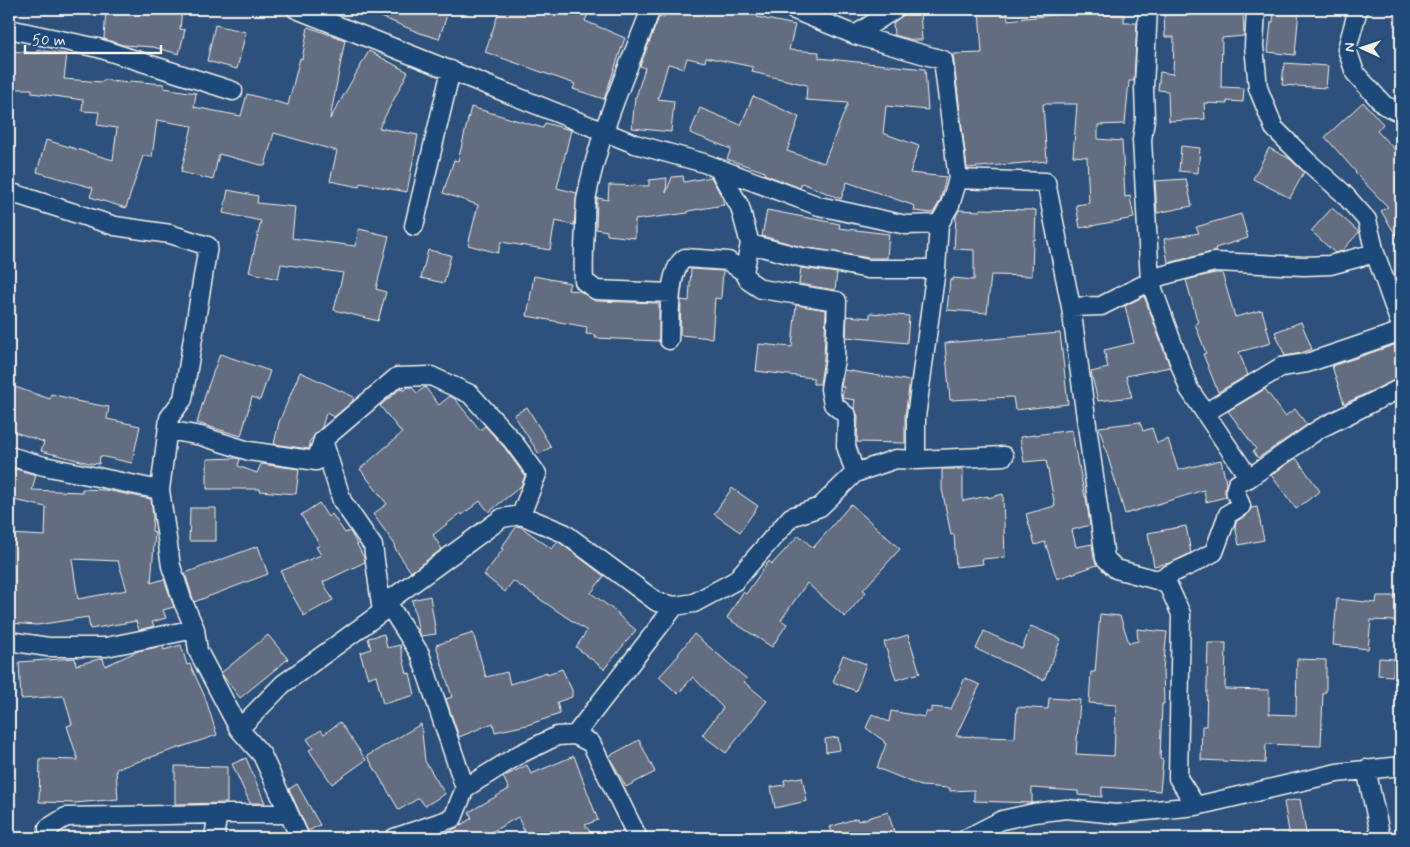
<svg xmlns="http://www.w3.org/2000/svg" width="1410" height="847" font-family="Mynerve,sans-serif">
<rect width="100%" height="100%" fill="#2d517c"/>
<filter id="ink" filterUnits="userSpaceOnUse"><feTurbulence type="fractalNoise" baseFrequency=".02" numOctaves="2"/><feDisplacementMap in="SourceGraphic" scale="10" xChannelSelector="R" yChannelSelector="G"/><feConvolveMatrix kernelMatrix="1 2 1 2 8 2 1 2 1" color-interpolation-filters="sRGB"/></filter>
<g filter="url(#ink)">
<!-- building -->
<path fill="#636d82" stroke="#f4f1e8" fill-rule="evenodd" d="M106 9H182L180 29 185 30 179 54 153 47 123 45 104 39Z
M362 9H449L439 39 420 33Z
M500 9H590L585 21 625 38 604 99 573 89 575 84 485 52Z
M665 9H746L758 12 757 17 795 25 789 50 819 52V58L925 69 928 110 886 106 883 133 919 146 910 173 946 177 940 201 933 213 914 211 915 206 847 182 841 199 802 183 800 188 764 174 765 172 727 159 731 149 690 133 700 108 741 125 753 96 799 117 787 151 824 163 848 103 806 100 807 85 752 72 753 67 706 57 705 62 687 58 684 68 668 64 658 99 674 101 671 132 632 128 635 97H636L645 68 640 66 659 17 664 18Z
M1007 9 1008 20 1071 13 1124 15V23H1137L1134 81H1129L1125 124 1098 125V139L1122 141 1125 197 1130 196 1134 218 1080 228 1076 205 1089 203 1087 157 1073 156 1077 104H1043L1047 161 967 168 953 54 982 53 979 10Z
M1219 9H1243L1244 36 1222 38 1221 87 1244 88 1243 102 1227 101V104L1204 103 1205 119 1169 121 1168 91 1158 90 1160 72 1173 74 1174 37H1165L1164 15 1219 14Z
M1274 9H1299L1295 55 1268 52 1271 22H1273Z
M920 12 922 40H913L894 35 893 23 904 14Z
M215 25 246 32 237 69 207 61Z
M308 27 345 40 330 119 369 51 408 72 379 128 418 135 407 192 360 183 359 187 330 181 337 151 274 133 265 166 219 154 213 180 181 172 192 126 157 120 152 157 143 156 126 208 90 197 93 188 37 172 46 140 113 160 117 128 97 125 99 112 82 111 83 100 32 93V89H9V51L37 53V50L67 54 64 79 102 82 103 80 129 83 130 81 164 84V88L196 93 194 107 241 116 247 94 288 105 300 58 302 59Z
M1284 63 1328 66 1326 88 1282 85Z
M1363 102 1383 124 1377 131 1401 156V243L1381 211 1388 207 1355 173 1356 172 1325 137Z
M471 107 543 128 545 123 571 130 557 188 577 193 574 225 555 221 550 250 501 242 498 253 468 245 478 205 443 193 454 160 458 161Z
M1181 146 1200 148 1198 173 1179 171Z
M1269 148 1290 159 1304 172 1290 198 1253 179Z
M683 176 684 182 711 177 723 199 724 205 688 211V213L635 220V238L607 235V231L596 229 597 198 608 200 609 185 649 186V180L667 178 666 193 672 177Z
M1186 179 1192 206 1157 213 1155 181Z
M228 190 258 196 257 203 295 207 292 238 355 246 359 229 389 236 376 289 386 292 378 321 334 310 343 273 281 264 278 279 249 272 261 221 223 213Z
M1332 208 1359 232 1342 251 1335 253 1311 231Z
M980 209 1036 210 1035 240H1033L1032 276 991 275 987 313 947 310 950 280H953V278L974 280V250L954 249 956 216 959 210 980 211Z
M767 210 840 224 839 228 889 234 887 258H869L802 247 762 236Z
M1241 214 1248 238 1215 248 1216 251 1168 263 1164 239 1199 233 1196 227Z
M428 250 451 255 444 283 421 278Z
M801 268 837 273 835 290 799 284Z
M691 269 723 271 721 299 715 298 712 338 680 335 681 300 689 301Z
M1215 273H1222L1235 317 1262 310 1271 343 1239 352 1248 375 1218 392 1203 354 1206 353 1195 324 1198 323 1186 280Z
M534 276 570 283 568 290 580 291 595 301 659 303V341L595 338 596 335 586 334 587 327 527 316Z
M1144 296 1170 367 1126 376 1132 397 1098 401 1091 372 1108 368 1104 350 1134 343 1125 306Z
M796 305 826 310 824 358 820 384H813V378L756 371 759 344 792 347Z
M870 313 909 316 907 343 846 337 847 316 870 318Z
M1301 322 1312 349 1301 353 1285 356 1275 332Z
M1060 333 1068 404 1015 410 1013 397 950 400 945 343Z
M1394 345 1401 362V377L1344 404 1332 366Z
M220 354 270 371 260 400 252 397 241 436 197 423 206 392Z
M844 370 910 381 905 416V443L857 442 858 416 854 408 855 400 843 398 842 397 844 387H841Z
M300 372 354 397 352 402 334 417 326 413 322 427 309 442 310 445 309 449 274 444 279 422Z
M9 385 50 399 51 394 76 400V401L109 407 107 419 140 426 132 463 100 456 99 464 89 463 41 451 44 442 9 430Z
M408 387H412L417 393 425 387 439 405 450 396 455 399 480 430 485 426 504 447 525 476 521 486 489 512 480 501 462 515 461 513 433 535 442 549 411 572 394 547 396 546 373 514 387 504 360 469 402 433 380 406 401 388 404 391Z
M1265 389 1285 416 1295 409 1307 425 1258 458 1253 451 1256 449 1228 411Z
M527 407 551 447 539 454 514 415Z
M1140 422 1143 431 1152 428 1157 443 1168 439 1178 470 1221 460 1226 483 1225 489 1226 497 1206 502 1204 490 1125 514 1099 427Z
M1072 430 1078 466H1079L1085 497H1086L1090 525 1072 530 1076 547 1092 544 1094 559 1097 565 1057 579 1045 542 1035 545 1026 514 1055 506 1046 460 1024 462 1020 437Z
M237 458 240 459 238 466 257 473 261 464 299 469 296 494 260 491V489H207V459Z
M1296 458 1320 491 1296 509 1271 475Z
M9 467 36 475 32 490 82 492V489L105 490 151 499 153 517 152 531 155 532 151 583 164 579 174 607 163 610 166 618 152 622 154 626 139 630 136 621 90 629 88 617 37 625 9 623V534L45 536 46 507 9 499ZM72 559 118 561 127 590 78 599Z
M942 469H963V501L988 496V498L1003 494 1005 557 982 559 983 564 956 567 954 534 951 535 942 489Z
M732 488 758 506 740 532 714 514Z
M319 503 328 517 332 514 345 533 350 531 364 558 365 562 323 582 333 600 304 616 286 584 281 571 321 555 316 547 320 545 301 515Z
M851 504 900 549 863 590 866 592 845 617 807 583 781 620 787 624 772 647 727 618 743 592 746 594 769 561 772 564 799 535 813 548Z
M1257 507 1264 540 1239 545 1235 526 1237 521 1247 515 1251 508Z
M190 508H216V541H189Z
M517 526 521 527 552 549 557 542H559L604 576 591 593 619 614V616L636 630 604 669 576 647 587 631 513 581 505 592 484 575 503 549 501 548Z
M1186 526 1191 553 1170 563 1154 566 1148 533Z
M258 546 268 574 194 602 185 573Z
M430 596 436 634 421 636 419 632 412 600Z
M1377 596H1398L1397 621 1371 620 1368 649 1333 645 1337 599 1376 603Z
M1100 614 1120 616 1129 643 1138 641 1137 629 1167 632 1163 669 1164 704H1162L1160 759 1163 760 1160 791 1102 787V797L1078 795V791L1032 788V803L974 801V790L950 791V788L921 786 877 768 886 744 884 743V741L866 728 872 714 889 722 891 711 925 717 926 712H931V707L951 709 965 678 980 685 956 736 1015 738 1017 707 1048 709 1049 698 1080 700 1076 754 1114 756 1116 705 1089 703 1091 672H1095Z
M1031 626 1061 639 1044 680 976 649 984 631 1022 649Z
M473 633 486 677 507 672 510 684 547 672V674L562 669 572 690V697L557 702 560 714 527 725 495 732 493 723 459 737 446 699 452 697 436 645Z
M384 634 387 648 400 645 407 674 410 673 415 695 383 704 376 675 368 678 360 653 371 649 368 638Z
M694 634 747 679 744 682 767 701 726 753 702 735 723 708 693 677 678 694 659 677 679 655 678 654Z
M268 635 288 659 240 698 221 673Z
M908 635 920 673 896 680 884 642Z
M1208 643H1226L1225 689 1269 690V714L1296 715 1297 659 1326 660V692H1323L1321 746 1266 744 1265 763 1201 760 1202 726H1206Z
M181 645 187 665 190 664 205 697 217 735 116 769 118 799 75 803 39 802 40 759 78 760 67 726 72 724 64 696 21 699 19 662 75 658 76 665 103 658 105 666 138 651 163 646 164 650Z
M843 655 866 664 856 691 833 682Z
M1379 658 1394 659 1393 676 1378 675Z
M340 722 366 760 332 784 309 750 313 748 307 739 321 730 324 734Z
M421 724 425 761 445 794 425 806 419 798 399 810 367 756Z
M838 737 840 750 826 752 825 739Z
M639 740 655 772 626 787 609 756Z
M574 756 598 820 585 825 595 838H527L518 817 481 838H440L472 818 469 812 509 789 503 777 527 765 531 774Z
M246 758 265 803H250L232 764Z
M175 766 227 767V803L175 804Z
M802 777 807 801 775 808 771 787 785 785 784 780Z
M297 784 320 825 308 831 289 789Z
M1300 799 1307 838H1290L1284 802Z
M888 812 896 838H834L830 827 857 818 858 821Z"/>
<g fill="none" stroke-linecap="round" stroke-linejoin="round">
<!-- minor casing -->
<g stroke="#f4f1e8" stroke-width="21">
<path id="minor" d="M296 9 635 144 704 163 819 206 906 225 939 224
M651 9C627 71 598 134 586 200 585 209 585 218 585 227 584 245 583 263 584 281L596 290 671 293
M792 9 855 35 943 60 958 179 950 205 939 224 936 269 916 417V460L1004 456
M1148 9 1144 87 1145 119 1142 140 1150 281 1189 389 1249 478
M1256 9 1254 46 1258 88 1274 128 1307 161 1343 193 1367 220 1375 253 1401 326
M1358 9 1347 49 1355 73 1384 105 1401 113
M9 29 98 48 233 91
M855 35 895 9
M718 168 740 207 750 244 744 272 749 281 761 289 837 301 835 359 830 389 833 404 847 416 846 446 855 473
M958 179 1046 182 1071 307 1105 558 1116 569 1157 580 1168 585 1181 614 1178 778 1196 806
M9 192 115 226 170 234 208 246 183 399 169 418 160 490 171 566 183 602 195 629 198 651 239 729 262 755 300 838
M414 226 451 70
M750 244 800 257 835 262 868 269H936
M1071 307 1101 306 1161 276 1214 262 1304 266 1330 265 1375 253
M669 340C670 320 667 269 685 258L728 261 744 272
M1205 413 1281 367 1307 363 1393 334 1401 333
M168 430 201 436 249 451 316 461 323 440 397 377 431 376 470 394 512 440 537 474 521 515
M323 440 342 501 373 546 382 612
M9 456 44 466 160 490
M1157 580 1192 564 1214 552 1228 514 1241 506 1235 491 1237 484 1249 478 1319 429 1401 388
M387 602 420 654 465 788
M9 641 48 647H106L195 629
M239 729 283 684 382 612 387 602 502 518 521 515 564 533 657 602 675 606 694 603 735 581 791 517 820 507 855 473 896 459 916 460
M575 735 675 606
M1366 769 1381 838
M49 838 48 828 66 817 218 814H289
M216 838 215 831 218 814
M394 838 453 818 465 788 520 754 557 736 575 735 591 743 638 838
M967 838 1002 820 1034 813 1066 809 1116 814 1196 806 1337 773 1401 766"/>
</g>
<!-- minor -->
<use href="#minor" stroke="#1f4a7a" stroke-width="18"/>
</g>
</g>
<!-- margin -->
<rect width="1410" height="847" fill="none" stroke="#1f4a7a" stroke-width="30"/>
<rect x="15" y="15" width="1380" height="817" fill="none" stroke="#f4f1e8" stroke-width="2" filter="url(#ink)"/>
<!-- north arrow -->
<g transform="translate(1362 48) rotate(273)" stroke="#1f4a7a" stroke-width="4" paint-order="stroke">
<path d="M0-4L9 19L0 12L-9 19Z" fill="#f4f1e8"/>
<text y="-8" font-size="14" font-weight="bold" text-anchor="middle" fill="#f4f1e8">N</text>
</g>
<!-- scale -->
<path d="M25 45v8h136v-8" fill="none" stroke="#f4f1e8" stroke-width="2.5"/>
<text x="32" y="45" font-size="15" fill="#f4f1e8" stroke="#1f4a7a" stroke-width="4" paint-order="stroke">50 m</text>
</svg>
